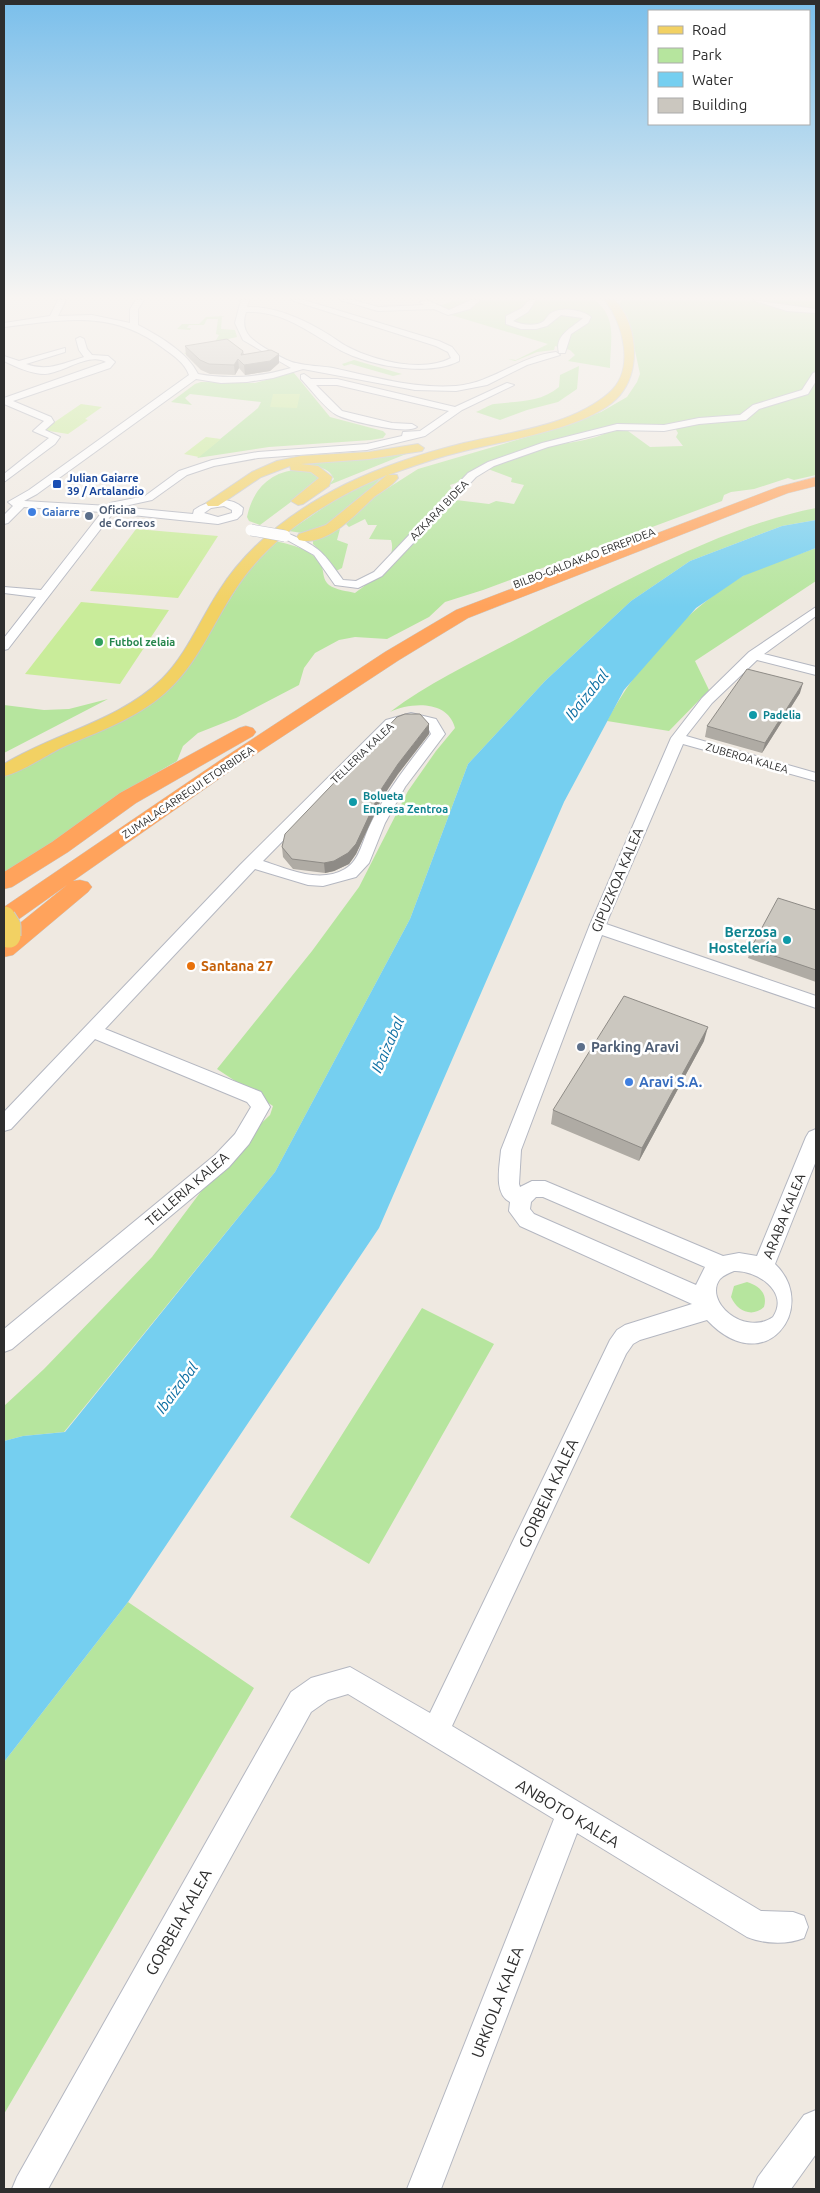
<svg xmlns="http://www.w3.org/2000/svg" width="820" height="2193" font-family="Ubuntu,sans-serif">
<rect width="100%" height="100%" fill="#efe9e1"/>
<!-- green -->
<path fill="#b6e59e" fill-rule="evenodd" d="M456 300H595C618 319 610 341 610 368L568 361 575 355 570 350 555 346 554 350 537 352 515 361 508 359 516 360 548 344 431 309Z
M622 300H816V475L794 480 788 478 754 489 731 492 724 495 722 501 483 590 445 602 429 617 387 639 355 637 339 640 315 653 304 668 299 685 236 718 198 733 183 746 177 761 135 785 72 832 4 877V776L99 729 189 665 245 575 275 541C292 545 314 549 322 567 324 574 323 580 329 585 336 590 347 591 355 593 370 582 398 561 391 540L369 539 377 525H368L365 519 349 527 346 524 374 497 418 469 561 427 601 412 627 397 637 382 640 374 628 318 619 304ZM675 428 678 433 676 437 683 446 650 447 628 431ZM613 429C595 441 570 442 550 446 528 451 508 459 488 469L512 478 511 482 524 485 514 504 496 501 489 504 456 500 450 485 465 480C474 455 586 435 613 429Z
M225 316 222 317 221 329 235 330 237 337 228 339 235 345 188 355 184 353 211 349 219 335 216 334 218 319H207L204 325H189L187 328H191L190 330 177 329 182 324H199L206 317Z
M354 360 402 374 393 376 351 364 344 366 342 364Z
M579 366 577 389 558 402 527 410 500 420 476 412C482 410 488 405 494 404 517 401 540 403 559 387L560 375Z
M291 373H294L330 417 383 431 386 434 383 438 371 440 269 447 197 458 258 408 261 402 190 394 185 398 192 405 171 402 195 384 201 382 255 383Z
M411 452 329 485 334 479C328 464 310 467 298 463Z
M301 469 315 473 319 477V481L260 525 249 521 247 517C253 488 271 471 301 469Z
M383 476 338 522 302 533 289 531 342 495Z
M816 508V520L782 526 690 561 631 601 545 681 468 764 410 919 275 1172 64 1432 23 1436 4 1441V1406L44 1369 152 1257 229 1154 270 1115 273 1106 217 1069 312 951 359 887 408 791 436 751 455 728C448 700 411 702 390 712 433 680 482 658 528 633 616 586 719 527 816 508Z
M340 529 337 540 348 544 342 568 334 572 325 556 313 544V540Z
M816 548V581L695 661 709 690 669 731 607 721C638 664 685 610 741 577 764 564 792 557 816 548Z
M108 699 4 753V705L44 710 69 709Z
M747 1282C759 1286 768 1293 764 1307 752 1318 737 1311 731 1297L734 1286Z
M422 1308 494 1344 369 1564 290 1517Z
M128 1602 254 1688 4 2114V1762Z"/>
<!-- pitch -->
<path fill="#c9ec9a" d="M273 394H300L297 408 270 407Z
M81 404 102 407 85 419 88 420 68 434 43 430Z
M206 437 221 439 199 457 184 454Z
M136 529 218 536 178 598 90 591Z
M81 602 169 610 120 684 25 674Z"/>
<!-- water -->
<path fill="#75cff0" d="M816 520V548L743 576 696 608 624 690 564 802 379 1228 128 1602 4 1762V1441L23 1436 65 1432 275 1172 410 919 468 764 545 681 631 601 690 561 782 526Z"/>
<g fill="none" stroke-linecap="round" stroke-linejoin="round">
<!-- minor casing -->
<g stroke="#b4b7c1" stroke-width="2">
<path id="minor" d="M58 300H66L58 316 92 315 130 323V309L136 300H144L138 309V325C159 336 187 352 198 374 230 380 260 377 291 368L243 340 235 323 241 300H249L247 307C274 306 303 319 326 333 333 337 340 343 348 347 375 361 423 373 451 358L448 352 436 346 291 300H304L439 341 452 347 459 356V361C428 377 370 366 340 350 310 333 283 310 246 312 243 321 243 329 250 337 257 344 285 361 296 363 307 366 321 366 333 368 373 377 415 389 456 386 492 383 520 356 556 352L560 355 527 365 487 385 456 391 415 390 303 369 273 378 247 382 221 383 196 379 37 494 24 501 109 506 110 503 145 496 179 471 212 460 258 452 367 444 402 436 403 432 420 431 449 411 337 385H316L342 411 392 423 412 424 417 427C407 435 349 421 337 415 326 410 310 388 301 379V375L304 374 311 379H337L455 407 507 383 514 385 462 410 425 436 367 450 258 458 214 466 187 475 152 500 120 507 193 514 194 510C208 500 230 495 243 508L242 514 237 519 218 524 113 513 8 649 4 650V638L36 597 4 593V587L41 590 102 512 24 507 8 523 4 524V515L13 506 8 502 29 490 189 375C185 363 173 355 163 348 112 309 63 320 4 327V323L50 316ZM224 506 232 510V513L218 517 204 513 211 508Z
M340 300H354L378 307 424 305 420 302 427 300 449 310 471 300H480L470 309 448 315 434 309 378 311Z
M529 300H536L528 312 513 321C522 325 536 327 544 321 547 318 548 314 553 312 564 307 582 310 591 317L588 323 571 334 565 353H559C554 335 572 328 583 318L561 315 547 326 536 329H521L506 324V316L522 308Z
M752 300 816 309V313L787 311Z
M80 337 84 339 87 349 92 355 108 356 115 362 110 368 13 401 51 417 54 422 45 430 60 437 55 444 4 482V474L49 438 33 431 44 421 4 404V398L106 362C89 352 63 373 45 374 31 374 16 367 4 361V356L19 361 65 348V352L26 364C48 372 64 363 84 357L79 350 76 339Z
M816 372V381L808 394 759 409 746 420 699 424 664 431 617 430 548 447 494 466 476 477 382 576 358 588 335 585 314 555 280 536 281 534C287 532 291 535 296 537 323 549 326 557 343 580L356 581 374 572 468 473 488 462 542 443 617 424 664 425 699 418 740 415 753 405 802 390 813 373Z
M816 607V616L764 654 816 667V675L757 660 712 703 686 736 816 773V781L683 744 606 924 816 996V1008L602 935 521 1150 519 1184 520 1187 532 1181H545L723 1256 739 1253 757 1256 806 1137 809 1132 816 1129V1161L775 1264C820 1307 765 1382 707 1320L640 1340 633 1344 626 1354 452 1726 761 1911 793 1912 804 1916 808 1927 804 1938C787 1945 764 1944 747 1937L577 1833 441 2189H407L554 1819 348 1694 328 1700 311 1712 48 2189H12L17 2177 291 1692 311 1678 350 1667 430 1713 610 1340 617 1330 625 1325 692 1304 520 1226 509 1211 510 1202C493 1194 500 1165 501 1150L589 927 671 738 702 698 749 652ZM536 1197H543L705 1267 696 1285 534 1214 530 1209 531 1202ZM734 1271C757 1270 790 1292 773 1317 744 1337 703 1301 720 1279 724 1275 729 1273 734 1271Z
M411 713 436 719 445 734 405 787 385 823 369 863 356 877 323 886 308 885 255 869 105 1029 261 1092 270 1107 249 1144 229 1167 12 1349 4 1352V1329L215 1155 235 1134 251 1107 247 1102 95 1039 11 1129 4 1131V1112L240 865 386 720ZM405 722C417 721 426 721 431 734 409 763 387 790 371 823 363 838 360 861 345 869 319 884 288 869 263 861L396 726Z
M816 2110V2154L791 2189H753L758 2177 804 2115Z"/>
</g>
<!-- major casing -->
<g stroke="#c9c9c9" stroke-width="2">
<path id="major" d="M605 300H615C628 315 634 333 634 353 634 368 630 383 620 395 592 428 506 440 464 451 438 457 413 466 388 475H397L398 478C392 486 382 491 374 497 356 514 327 547 299 540L297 537 299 534 326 525 387 475C328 499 270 536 235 590 212 625 197 665 165 693 136 719 97 732 61 748 45 756 20 773 4 776V764C55 733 119 721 162 679 187 654 200 620 219 591 249 543 296 509 346 484 383 466 424 453 464 443 511 432 571 426 609 393 636 370 623 324 605 300Z
M418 444 424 448 422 451 369 459 301 464 318 466 332 477 329 486 303 504 298 505 291 501 319 478 311 472 291 470 290 466 261 477 218 506H208L206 503 252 472 277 461 301 456 369 452Z"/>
</g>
<!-- highway casing -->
<g stroke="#c9c9c9" stroke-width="1">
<path id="highway" d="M816 477V486L788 493 468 618 399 660 236 767 73 881 80 880 88 882 92 887 88 892 13 955 4 957V936L67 885 12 924 4 926V907L222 759 385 652 456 610 778 487Z
M246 726 253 728 256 732 253 736 136 803 68 852 12 887 4 889V872L52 842 120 793 239 728Z"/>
</g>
<!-- minor -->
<use href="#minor" fill="#fff" fill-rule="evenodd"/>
<!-- major -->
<use href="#major" fill="#f2d163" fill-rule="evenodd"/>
<!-- highway -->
<use href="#highway" fill="#ffa35c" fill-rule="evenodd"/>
<!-- minor-bridge casing -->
<g stroke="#b4b7c1" stroke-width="12" stroke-linecap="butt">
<path id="minor-bridge" d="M251 530 285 536"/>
</g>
<!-- major-bridge casing -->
<g stroke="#c9c9c9" stroke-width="25" stroke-linecap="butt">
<path id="major-bridge" d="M4 918 9 926V936"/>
</g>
<!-- minor-bridge -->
<use href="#minor-bridge" stroke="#fff" stroke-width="11"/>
<!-- major-bridge -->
<use href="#major-bridge" stroke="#f2d163" stroke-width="23"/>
</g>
<!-- wall -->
<path fill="#afaba4" d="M185 346 243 351 244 354H279V363L270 371 245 375 239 368 235 375 210 374 201 370 186 355Z
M800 693 762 753 705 737 707 726Z
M429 734 398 774 382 798 356 854 349 864 334 871 325 873 293 869 283 857 282 847Z
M816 910V982L748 958 751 948Z
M704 1041 639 1161 551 1124 553 1110Z"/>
<!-- shaded-wall -->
<path fill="#8e8b86" d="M279 354V363L270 371 245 375 244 365Z
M238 359 239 368 235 375 234 365Z
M803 683 800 693 762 753 765 743Z
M429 724V734L398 774 382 798 356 854 349 864 334 871 325 873 324 863 382 788 398 764Z
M708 1027 704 1041 639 1161 642 1148Z"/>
<!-- building -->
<path fill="#cbc7bf" stroke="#8e8b86" d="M227 339 243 351 241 355 271 350 279 354 270 361 244 365 238 359 234 365 209 364 200 360 185 346Z
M747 669 803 683 765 743 707 726Z
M405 714H420L429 724 398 764 382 788 356 844 348 853 334 861 324 863 292 859 282 847 285 834 397 717Z
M778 898 816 910V970L751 948Z
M624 996 708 1027 642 1148 553 1110Z"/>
<!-- sky -->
<linearGradient id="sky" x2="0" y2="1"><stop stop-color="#7abfeb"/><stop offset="0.49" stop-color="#f8f5f2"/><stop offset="1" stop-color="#f8f5f2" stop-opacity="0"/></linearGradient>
<rect width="820" height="607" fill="url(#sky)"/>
<!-- markers -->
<rect fill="#1a4fb4" stroke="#fff" stroke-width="2" x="52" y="479" width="10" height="10" rx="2.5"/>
<g fill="#3f7fe0" stroke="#fff" stroke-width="2">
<circle cx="32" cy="512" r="5"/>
<circle cx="629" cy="1082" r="5"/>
</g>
<g fill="#5c6f8a" stroke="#fff" stroke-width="2">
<circle cx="89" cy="516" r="5"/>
<circle cx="581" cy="1047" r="5"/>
</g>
<circle fill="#2e9e5b" stroke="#fff" stroke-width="2" cx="99" cy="642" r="5"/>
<g fill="#0f9aa8" stroke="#fff" stroke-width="2">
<circle cx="753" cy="715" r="5"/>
<circle cx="353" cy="802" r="5"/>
<circle cx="787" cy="940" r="5"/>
</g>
<circle fill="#e8710a" stroke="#fff" stroke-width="2" cx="191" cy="966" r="5"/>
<g text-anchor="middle" stroke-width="5" stroke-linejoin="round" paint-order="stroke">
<!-- far-transit labels -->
<g font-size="11" font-weight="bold" fill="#164399" stroke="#fff" text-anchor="start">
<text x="67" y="482">Julian Gaiarre<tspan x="67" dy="13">39 / Artalandio</tspan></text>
</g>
<!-- far-service labels -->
<g font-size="11" font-weight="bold" fill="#4e5e75" stroke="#fff" text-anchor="start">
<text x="99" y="514">Oficina<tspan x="99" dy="13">de Correos</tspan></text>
</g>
<!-- far-street labels -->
<g font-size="11" fill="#2e2e2e" stroke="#fff">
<text transform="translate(439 510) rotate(-46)" y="4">AZKARAI BIDEA</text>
<text transform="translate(584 558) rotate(-21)" y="4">BILBO-GALDAKAO ERREPIDEA</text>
<text transform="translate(362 753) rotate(-44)" y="4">TELLERIA KALEA</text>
<text transform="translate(747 758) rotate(16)" y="4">ZUBEROA KALEA</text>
<text transform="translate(188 792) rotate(-34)" y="4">ZUMALACARREGUI ETORBIDEA</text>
</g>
<!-- far-shop labels -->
<g font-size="11" font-weight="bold" fill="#366cbe" stroke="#fff" text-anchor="start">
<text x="42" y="516">Gaiarre</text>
</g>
<!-- far-leisure labels -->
<g font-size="11" font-weight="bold" fill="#27864d" stroke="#fff" text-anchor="start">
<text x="109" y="646">Futbol zelaia</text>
</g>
<!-- far-culture labels -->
<g font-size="11" font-weight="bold" fill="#0d838f" stroke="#fff" text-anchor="start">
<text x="763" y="719">Padelia</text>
<text x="363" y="800">Bolueta<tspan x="363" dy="13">Enpresa Zentroa</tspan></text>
</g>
<!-- street labels -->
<g font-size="14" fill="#2e2e2e" stroke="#fff">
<text transform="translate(617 880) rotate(-67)" y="5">GIPUZKOA KALEA</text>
<text transform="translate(187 1189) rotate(-41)" y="5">TELLERIA KALEA</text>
<text transform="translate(784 1216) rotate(-68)" y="5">ARABA KALEA</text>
</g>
<!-- culture labels -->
<g font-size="14" font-weight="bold" fill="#0d838f" stroke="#fff" text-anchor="end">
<text x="777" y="937">Berzosa<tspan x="777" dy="16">Hostelería</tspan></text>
</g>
<!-- food labels -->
<g font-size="14" font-weight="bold" fill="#c56008" stroke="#fff" text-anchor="start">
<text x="201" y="971">Santana 27</text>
</g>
<!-- service labels -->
<g font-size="14" font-weight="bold" fill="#4e5e75" stroke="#fff" text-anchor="start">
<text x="591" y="1052">Parking Aravi</text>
</g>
<!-- shop labels -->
<g font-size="14" font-weight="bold" fill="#366cbe" stroke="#fff" text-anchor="start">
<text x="639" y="1087">Aravi S.A.</text>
</g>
<!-- water labels -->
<g font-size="15" font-style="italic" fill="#0d6fa3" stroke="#fff">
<text transform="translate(587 695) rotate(-51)" y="5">Ibaizabal</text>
<text transform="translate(388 1045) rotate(-66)" y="5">Ibaizabal</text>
<text transform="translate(177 1388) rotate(-53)" y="5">Ibaizabal</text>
</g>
<!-- near-street labels -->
<g font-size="16" fill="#2e2e2e" stroke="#fff">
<text transform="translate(548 1493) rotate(-65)" y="6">GORBEIA KALEA</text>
<text transform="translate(568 1813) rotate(31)" y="6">ANBOTO KALEA</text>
<text transform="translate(178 1922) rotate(-61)" y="6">GORBEIA KALEA</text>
<text transform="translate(497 2002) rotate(-69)" y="6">URKIOLA KALEA</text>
</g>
</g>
<!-- border -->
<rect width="820" height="2193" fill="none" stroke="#2e2e2e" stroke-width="10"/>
<!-- legend -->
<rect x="648" y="10" width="162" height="115" fill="#ffffff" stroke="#ababab"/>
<rect x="658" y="26" width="25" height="8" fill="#f2d163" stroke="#ababab"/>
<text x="692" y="35" font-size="15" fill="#2e2e2e">Road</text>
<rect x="658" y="48" width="25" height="15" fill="#b6e59e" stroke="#ababab"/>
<text x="692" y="60" font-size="15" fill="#2e2e2e">Park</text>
<rect x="658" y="72" width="25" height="15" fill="#75cff0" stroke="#ababab"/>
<text x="692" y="85" font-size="15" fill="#2e2e2e">Water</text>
<rect x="658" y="98" width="25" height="15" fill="#cbc7bf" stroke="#ababab"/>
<text x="692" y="110" font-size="15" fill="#2e2e2e">Building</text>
</svg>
